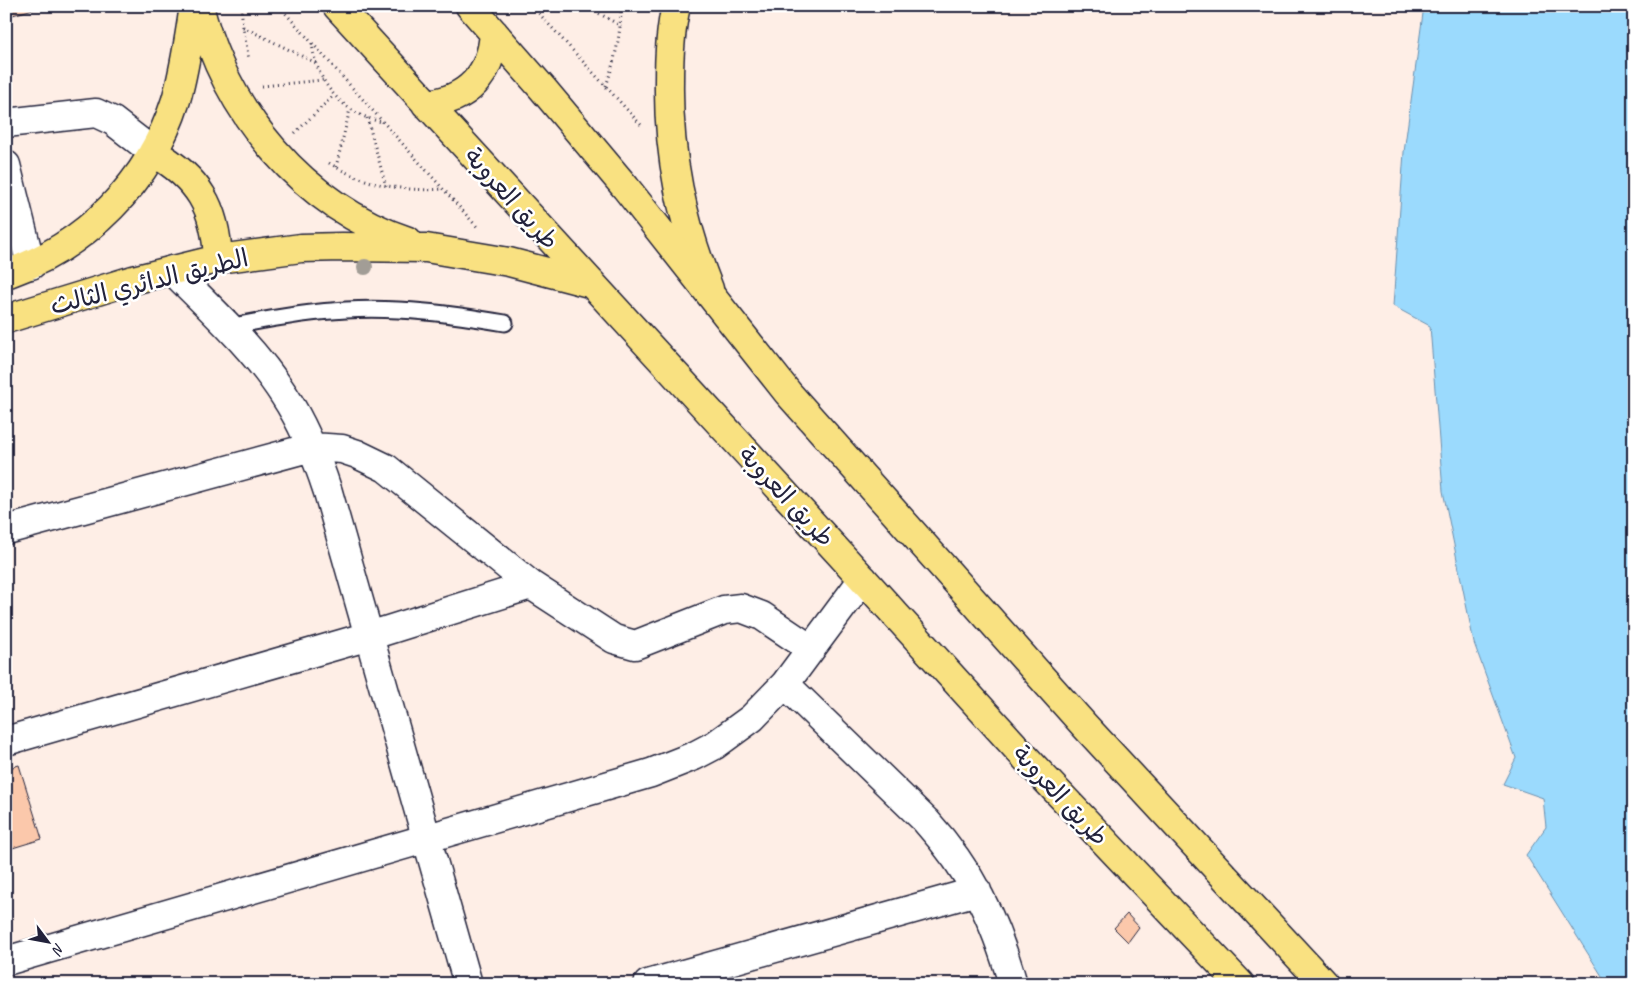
<svg xmlns="http://www.w3.org/2000/svg" width="1640" height="990" font-family="Caveat,'Playpen Sans Arabic',sans-serif">
<rect width="100%" height="100%" fill="#feeee6"/>
<filter id="ink" filterUnits="userSpaceOnUse"><feTurbulence type="fractalNoise" baseFrequency=".02" numOctaves="2"/><feDisplacementMap in="SourceGraphic" scale="10" xChannelSelector="R" yChannelSelector="G"/><feConvolveMatrix kernelMatrix="1 2 1 2 8 2 1 2 1" color-interpolation-filters="sRGB"/></filter>
<g filter="url(#ink)">
<!-- water -->
<path fill="#9bdafd" stroke="#6b90af" d="M1424 6H1634V984H1607L1526 855 1546 827 1543 798 1503 784 1516 758 1474 643 1443 491 1430 326 1393 306 1404 152Z"/>
<!-- building -->
<path fill="#fbc8ab" stroke="#22223b" d="M6 6H32L33 9 6 17Z
M19 765 42 839 6 850V769Z
M1127 914 1139 927 1128 942 1114 928Z"/>
<g fill="none" stroke-linecap="round" stroke-linejoin="round">
<!-- service casing -->
<g stroke="#22223b" stroke-width="19">
<path id="service" d="M229 327C267 319 306 312 346 310 400 307 452 314 505 323"/>
</g>
<!-- minor casing -->
<g stroke="#22223b" stroke-width="31">
<path id="minor" d="M6 123 96 113 113 121 153 152
M6 165 31 265
M172 270C211 309 254 348 284 395 304 425 317 458 328 492L468 984
M6 530 312 447 342 449 357 454 386 468 531 585 614 639 635 645 724 610 741 608 762 616 811 649
M785 684 926 821C972 872 994 918 1013 984
M6 741 369 636 531 585
M6 961 651 773 694 756 715 745 752 718 785 684 863 579
M648 984 977 891"/>
</g>
<!-- primary casing -->
<g stroke="#22223b" stroke-width="31">
<path id="primary" d="M676 6C670 31 669 57 669 82 668 156 682 221 709 289"/>
</g>
<!-- trunk casing -->
<g stroke="#22223b" stroke-width="31">
<path id="trunk" d="M199 6C226 113 302 205 408 241
M337 6 863 579 1033 766 1240 984
M470 6 543 89 626 188 788 393 1084 725 1324 984
M426 104C468 100 491 75 494 33
M153 152C198 178 216 207 218 259
M6 274C86 246 150 182 176 100 185 69 189 38 194 6
M6 319 133 280 218 259 301 248 342 247 426 248 509 262 589 283"/>
</g>
<!-- path -->
<path stroke="#22223b" stroke-width="3" stroke-dasharray="1 4" stroke-linecap="butt" d="M241 6 243 27 249 60
M279 6 479 229
M532 6 643 127
M586 6 621 26
M243 27 316 63
M312 43C316 83 343 114 382 122
M262 86 323 80
M606 86C615 60 621 34 621 6
M367 118 386 186
M295 133 334 95
M329 163C365 185 404 192 444 189
M336 167 350 109"/>
<!-- service -->
<use href="#service" stroke="#fff" stroke-width="15"/>
<!-- minor -->
<use href="#minor" stroke="#fff" stroke-width="28"/>
<!-- primary -->
<use href="#primary" stroke="#f9e181" stroke-width="28"/>
<!-- trunk -->
<use href="#trunk" stroke="#f9e181" stroke-width="28"/>
</g>
<!-- trees -->
<circle fill="#a29d96" cx="365" cy="267" r="8"/>
</g>
<g text-anchor="middle" stroke-width="5" stroke-linejoin="round" paint-order="stroke">
<!-- street labels -->
<g font-size="25" fill="#22223b" stroke="#fff">
<text transform="translate(512 198) rotate(48)" y="9">طريق العروبة</text>
<text transform="translate(149 281) rotate(-14)" y="9">الطريق الدائري الثالث</text>
<text transform="translate(787 496) rotate(47)" y="9">طريق العروبة</text>
<text transform="translate(1061 795) rotate(47)" y="9">طريق العروبة</text>
</g>
</g>
<!-- margin -->
<rect width="1640" height="990" fill="none" stroke="#fff" stroke-width="25"/>
<rect x="12" y="12" width="1615" height="965" fill="none" stroke="#22223b" stroke-width="2" filter="url(#ink)"/>
<!-- north arrow -->
<g transform="translate(48 942) rotate(122)" stroke="#ffffff" stroke-width="4" paint-order="stroke">
<path d="M0-4L9 19L0 12L-9 19Z" fill="#22223b"/>
<text y="-8" font-size="14" font-weight="bold" text-anchor="middle" fill="#22223b">N</text>
</g>
</svg>
